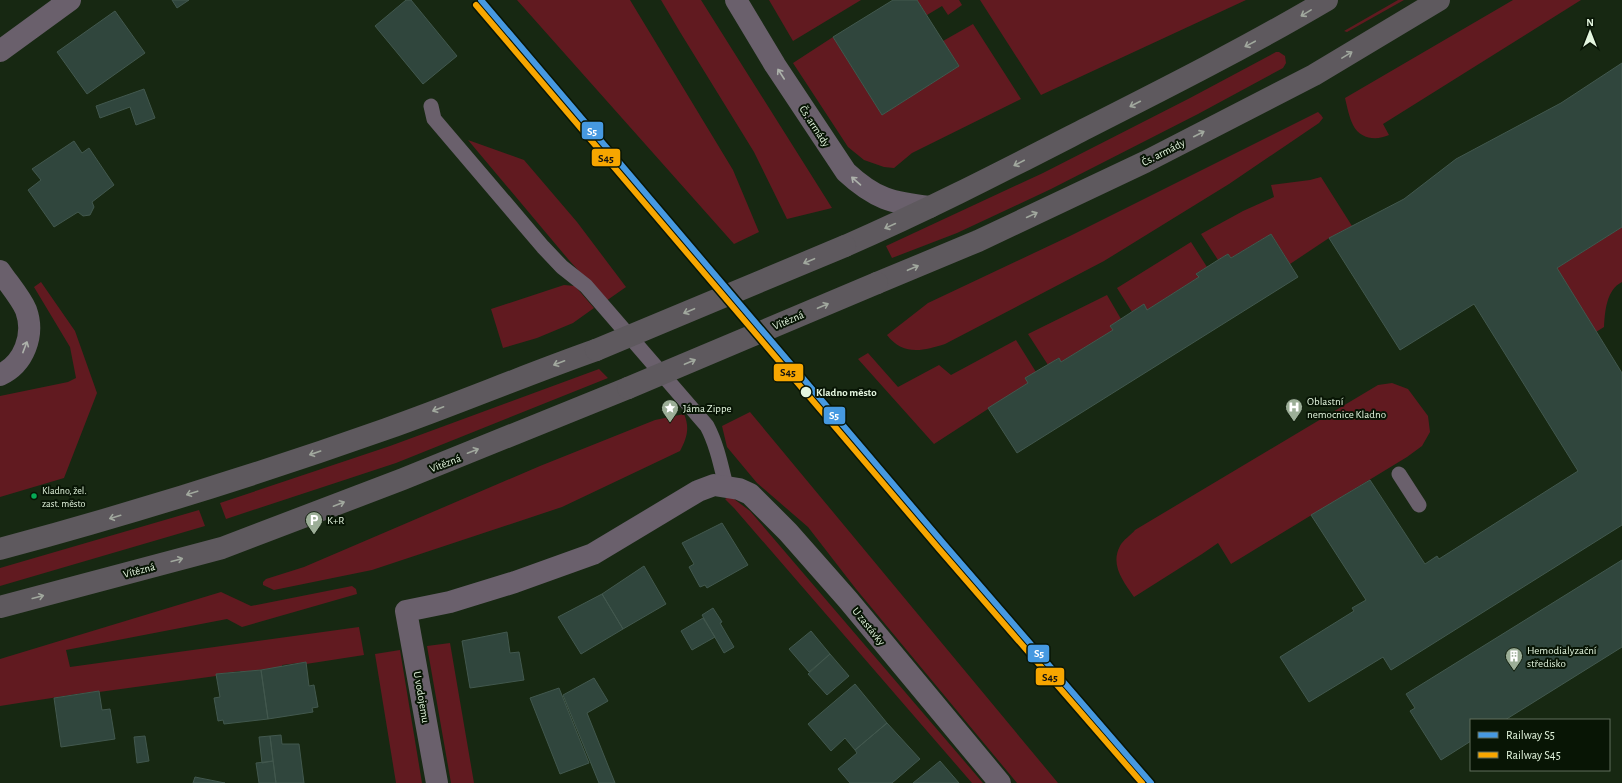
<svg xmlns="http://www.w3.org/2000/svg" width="1622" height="783" font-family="'Alegreya Sans',sans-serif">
<rect width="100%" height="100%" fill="#172812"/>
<!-- green -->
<path fill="#611a20" d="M517 0H630L733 170 759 232 734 244Z
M661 0H701L832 208 787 219 754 152 680 32Z
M769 0H861L793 41Z
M917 0H959L962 5 948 15 942 6 927 15Z
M980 0H1246L1041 95Z
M1398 0H1404L1347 32 1344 31Z
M1513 0H1581L1383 124 1389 135C1376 141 1360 139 1353 125 1349 117 1347 106 1345 98Z
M973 24 1021 99 912 153 894 168 884 167 864 160 848 147 793 63 833 37 882 115 959 66 943 41Z
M1276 52H1279L1285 56 1286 63 1283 68 1198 114 1051 189 957 233 892 258 886 246 1043 173 1190 98Z
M1318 112 1321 115 1323 118 1319 123 1229 184 1104 261 945 344C923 351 903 356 887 335L928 303 1070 236Z
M468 140 524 160 577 222 626 287 606 301 568 259Z
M1321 177 1352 226 1329 238 1290 264 1271 234 1231 258 1228 254 1218 260 1201 234 1243 211 1274 197 1271 185 1310 180Z
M1622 227V282C1606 290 1605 312 1604 327L1596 332 1557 268Z
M1191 242 1207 267 1197 273 1199 277 1147 310 1132 312 1117 288Z
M41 282 75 331 97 393 64 478 0 497V396L68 382 76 378 70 347 34 287Z
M564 285 575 286 594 308 573 323 537 338 503 348 491 309Z
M1107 295 1121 319 1110 326 1113 330 1061 362 1058 358 1048 365 1028 334Z
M1016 340 1036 372 1025 378 1028 383 934 444 858 359 868 353 898 387 939 365 951 375Z
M599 369 608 378 396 463 226 519 220 503 390 446Z
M1392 383 1408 389 1428 416 1430 432 1422 446 1407 457 1231 564 1218 543 1202 554 1134 597C1123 581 1110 565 1120 546 1123 540 1131 535 1135 530L1378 385Z
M750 412 1058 783H1017L856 589 808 527 757 483 727 447 722 426Z
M684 414C690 428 687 438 680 451L562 507 372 570 274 590 263 585V582L266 579 304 567 540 466 655 420Z
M730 496 750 511 983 783H972L734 508 725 499Z
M199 510 205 526 0 586V568Z
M352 586 356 589 357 594 242 627 227 619 66 650 70 667 359 627 364 655 306 664V662L282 665V667L241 672 240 671 217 674 216 676 99 692V691C67 695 34 701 0 706V659L221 592 251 606Z
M450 643 474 783H451L427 646Z
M400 650 422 783H396L375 654Z"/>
<!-- building -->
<path fill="#30463d" stroke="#42584e" d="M172 0H189L177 8Z
M406 0H411L457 56 423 84 375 26Z
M893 0H917L959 66 882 115 833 37Z
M115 11 145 53 87 94 57 52Z
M1622 63V227L1557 268 1622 373V525L1391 670 1383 657 1309 702 1280 657 1354 611 1352 608 1366 600 1311 515 1370 480 1425 564 1437 556 1439 559 1578 471 1474 304 1400 350 1329 238 1404 199 1456 159 1561 103Z
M144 89 155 118 136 125 130 107 100 118 96 106Z
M74 141 82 153 89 148 114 185 92 202 94 207 90 215 83 216 78 212 54 227 28 190 41 180 32 169Z
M1271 234 1298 277 1017 453 988 408 1028 383 1025 378 1059 358 1061 362 1113 330 1110 326 1144 304 1147 310 1199 277 1196 274 1218 260 1228 254 1231 258Z
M722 523 748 565 707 588 705 585 700 587 689 567 694 564 682 543Z
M1622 560V647L1505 720H1471V741L1441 760 1410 711 1415 708 1406 694Z
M644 566 666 604 623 629 602 594Z
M602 594 623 629 581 654 558 617Z
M713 608 722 622 720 623 734 647 724 653 702 615Z
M703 618 715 637 692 650 681 631Z
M811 631 830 654 809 672 789 649Z
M507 632 510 653 519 652 524 680 470 688 462 641Z
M830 654 849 676 827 695 808 674Z
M306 662 309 686 314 685 318 707 312 708 313 712 268 719 261 670Z
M261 670 268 719 224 724 223 720 218 721 214 698 220 697 216 674Z
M594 678 608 701 587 713 615 783H599L563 695Z
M855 684 887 723 855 750 845 738 831 751 808 724Z
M559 688 589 763 560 774 530 698Z
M99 691 102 710 110 709 115 739 61 747 54 698Z
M887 723 920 759 892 783H850L838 769 857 753 855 750Z
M281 735 282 744H299L304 783H276L270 736Z
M145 736 149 761 137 763 134 737Z
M270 736 273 761 262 763 259 737Z
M273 761 276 783H259L256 763Z
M940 761 959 783H913Z
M195 777 225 783H193Z"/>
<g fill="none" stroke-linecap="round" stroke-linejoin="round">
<!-- lane -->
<path stroke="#6a606c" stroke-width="15" d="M431 106 434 119 543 247 562 267 586 286 707 426C717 445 721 466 726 486
M1399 474 1419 505"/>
<!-- street -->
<path stroke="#6a606c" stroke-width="22" d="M736 0 775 65 846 172C875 199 892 203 930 207
M0 51 70 0
M0 271C8 283 21 298 26 310 35 335 24 364 0 375
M437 783 406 611 450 602 515 582 593 554 698 491 714 485 739 489 750 494 788 532 848 600 1000 783"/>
<!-- secondary -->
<path stroke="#5e595e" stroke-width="22" d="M845 246C928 210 1007 169 1087 128 1168 87 1249 46 1327 0
M877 283 978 241 1145 162 1314 75 1439 0
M0 549C130 514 259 474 386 429 457 404 525 375 596 350
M0 607 222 548 403 479 628 388"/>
<!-- secondary-bridge -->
<path stroke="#5e595e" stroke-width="22" d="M596 350 845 246
M628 388 877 283"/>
<!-- rail-1 casing -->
<g stroke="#081505" stroke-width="9">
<path id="rail-1" d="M481 0 944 544 1151 783"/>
</g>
<!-- rail-2 casing -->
<g stroke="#081505" stroke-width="9">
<path id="rail-2" d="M476 5 939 549 1142 783"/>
</g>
<!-- rail-1 -->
<use href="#rail-1" stroke="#4699e1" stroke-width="6"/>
<!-- rail-2 -->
<use href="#rail-2" stroke="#f7a600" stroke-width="6"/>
</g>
<!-- one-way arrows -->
<defs><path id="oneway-shaft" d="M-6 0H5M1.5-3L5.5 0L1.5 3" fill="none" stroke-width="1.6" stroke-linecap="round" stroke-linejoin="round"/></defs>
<g stroke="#a1a89e">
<use href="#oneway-shaft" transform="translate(1306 13) rotate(149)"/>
<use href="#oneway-shaft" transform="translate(1250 44) rotate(152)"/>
<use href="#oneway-shaft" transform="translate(1347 55) rotate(-31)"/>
<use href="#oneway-shaft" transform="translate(1135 104) rotate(153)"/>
<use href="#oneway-shaft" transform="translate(1199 134) rotate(-27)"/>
<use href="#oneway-shaft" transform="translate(1019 163) rotate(153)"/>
<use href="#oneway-shaft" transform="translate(1032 215) rotate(-25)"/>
<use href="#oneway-shaft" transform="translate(890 226) rotate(155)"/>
<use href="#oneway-shaft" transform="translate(809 261) rotate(157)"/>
<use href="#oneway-shaft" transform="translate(913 268) rotate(-23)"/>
<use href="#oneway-shaft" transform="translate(823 306) rotate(-23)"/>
<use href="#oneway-shaft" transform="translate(689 311) rotate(157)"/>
<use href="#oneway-shaft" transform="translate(690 362) rotate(-23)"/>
<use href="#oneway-shaft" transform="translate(559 363) rotate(159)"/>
<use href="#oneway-shaft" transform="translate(438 409) rotate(159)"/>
<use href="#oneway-shaft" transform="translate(473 451) rotate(-21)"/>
<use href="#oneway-shaft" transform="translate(315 453) rotate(161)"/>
<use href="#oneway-shaft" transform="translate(192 493) rotate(162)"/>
<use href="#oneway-shaft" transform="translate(339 504) rotate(-21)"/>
<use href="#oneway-shaft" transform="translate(115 517) rotate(163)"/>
<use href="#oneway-shaft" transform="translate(177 560) rotate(-15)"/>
<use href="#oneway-shaft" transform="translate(38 597) rotate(-15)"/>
</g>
<g stroke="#adb2ab">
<use href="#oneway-shaft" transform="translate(781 74) rotate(-123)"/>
<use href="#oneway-shaft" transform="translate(856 181) rotate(-139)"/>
<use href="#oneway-shaft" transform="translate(25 347) rotate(-69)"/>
</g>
<!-- icons -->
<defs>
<g id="hospital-pin" transform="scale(0.9)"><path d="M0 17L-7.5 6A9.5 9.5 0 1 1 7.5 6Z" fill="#9cae97" stroke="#081505"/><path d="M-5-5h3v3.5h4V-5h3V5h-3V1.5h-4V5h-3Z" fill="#fff"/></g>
<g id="sight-pin" transform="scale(0.9)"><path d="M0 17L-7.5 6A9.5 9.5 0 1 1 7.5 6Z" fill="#9cae97" stroke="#081505"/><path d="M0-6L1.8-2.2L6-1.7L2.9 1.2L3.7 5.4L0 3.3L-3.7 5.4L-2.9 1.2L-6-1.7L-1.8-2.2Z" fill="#fff"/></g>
<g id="parking-pin" transform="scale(0.9)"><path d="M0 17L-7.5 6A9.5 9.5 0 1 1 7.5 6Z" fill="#9cae97" stroke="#081505"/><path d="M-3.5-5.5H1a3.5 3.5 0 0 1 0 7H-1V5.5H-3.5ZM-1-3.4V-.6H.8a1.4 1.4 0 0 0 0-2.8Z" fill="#fff"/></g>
<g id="building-pin" transform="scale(0.9)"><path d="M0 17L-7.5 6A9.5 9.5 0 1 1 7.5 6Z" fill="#9cae97" stroke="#081505"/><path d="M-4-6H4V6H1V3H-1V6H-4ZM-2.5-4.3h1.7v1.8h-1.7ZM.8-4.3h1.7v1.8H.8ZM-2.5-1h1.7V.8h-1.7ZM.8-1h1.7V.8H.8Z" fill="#fff"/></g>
</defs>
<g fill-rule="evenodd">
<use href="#hospital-pin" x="1294" y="407"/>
<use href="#sight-pin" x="670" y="408"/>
<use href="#parking-pin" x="314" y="520"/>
<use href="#building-pin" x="1514" y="656"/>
</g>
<!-- markers -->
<circle fill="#e4f6df" stroke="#081505" stroke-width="1.5" cx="806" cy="392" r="6"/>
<circle fill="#06aa56" stroke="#081505" stroke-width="1.5" cx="34" cy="496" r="3.5"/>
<g text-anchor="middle" stroke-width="4" stroke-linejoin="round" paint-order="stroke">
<!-- bus labels -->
<g font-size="10" fill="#e4f6df" stroke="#081505" text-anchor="start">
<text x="42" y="494">Kladno, žel.<tspan x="42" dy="13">zast. město</tspan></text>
</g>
<!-- street labels -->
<g font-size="11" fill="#e4f6df" stroke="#081505">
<text transform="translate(815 126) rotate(57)" y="4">Čs. armády</text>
<text transform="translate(1163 152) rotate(-27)" y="4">Čs. armády</text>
<text transform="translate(788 320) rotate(-23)" y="4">Vítězná</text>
<text transform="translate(445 463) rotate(-21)" y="4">Vítězná</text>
<text transform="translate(139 570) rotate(-15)" y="4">Vítězná</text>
<text transform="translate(869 626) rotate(51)" y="4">U zastávky</text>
<text transform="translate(422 697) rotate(80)" y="4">U vodojemu</text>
</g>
<!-- stop labels -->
<g font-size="11" font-weight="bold" fill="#e4f6df" stroke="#081505" text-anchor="start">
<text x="816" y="396">Kladno město</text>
</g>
<!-- poi labels -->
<g font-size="11" fill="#e4f6df" stroke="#081505" text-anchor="start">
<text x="1307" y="405">Oblastní<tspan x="1307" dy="13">nemocnice Kladno</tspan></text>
<text x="683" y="412">Jáma Zippe</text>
<text x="327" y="524">K+R</text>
<text x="1527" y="654">Hemodialyzační<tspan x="1527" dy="13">středisko</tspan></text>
</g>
</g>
<g stroke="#081505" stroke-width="1.5">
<rect x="581" y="121" width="23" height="19" rx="4" fill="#4699e1"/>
<rect x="591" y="148" width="30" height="19" rx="4" fill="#f7a600"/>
<rect x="773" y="363" width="31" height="19" rx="4" fill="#f7a600"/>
<rect x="823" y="406" width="23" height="19" rx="4" fill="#4699e1"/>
<rect x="1027" y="644" width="23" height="19" rx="4" fill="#4699e1"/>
<rect x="1035" y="667" width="30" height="19" rx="4" fill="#f7a600"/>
</g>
<g font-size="11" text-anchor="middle" font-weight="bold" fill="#fff">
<text x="592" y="135">S5</text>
<text x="834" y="419">S5</text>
<text x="1039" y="657">S5</text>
</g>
<g font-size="11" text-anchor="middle" font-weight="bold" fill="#111">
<text x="606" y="162">S45</text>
<text x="788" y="376">S45</text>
<text x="1050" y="681">S45</text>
</g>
<!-- legend -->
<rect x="1470" y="719" width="140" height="52" fill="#081505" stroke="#606f5c"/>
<rect x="1478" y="732" width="20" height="6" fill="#4699e1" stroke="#606f5c"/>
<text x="1506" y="739" font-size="12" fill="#e4f6df">Railway S5</text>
<rect x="1478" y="752" width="20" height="6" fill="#f7a600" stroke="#606f5c"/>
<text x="1506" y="759" font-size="12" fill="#e4f6df">Railway S45</text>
<!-- north arrow -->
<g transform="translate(1590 32)" stroke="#081505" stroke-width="3" paint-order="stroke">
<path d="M0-3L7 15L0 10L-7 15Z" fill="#e4f6df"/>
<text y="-6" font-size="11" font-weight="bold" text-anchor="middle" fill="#e4f6df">N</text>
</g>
</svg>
